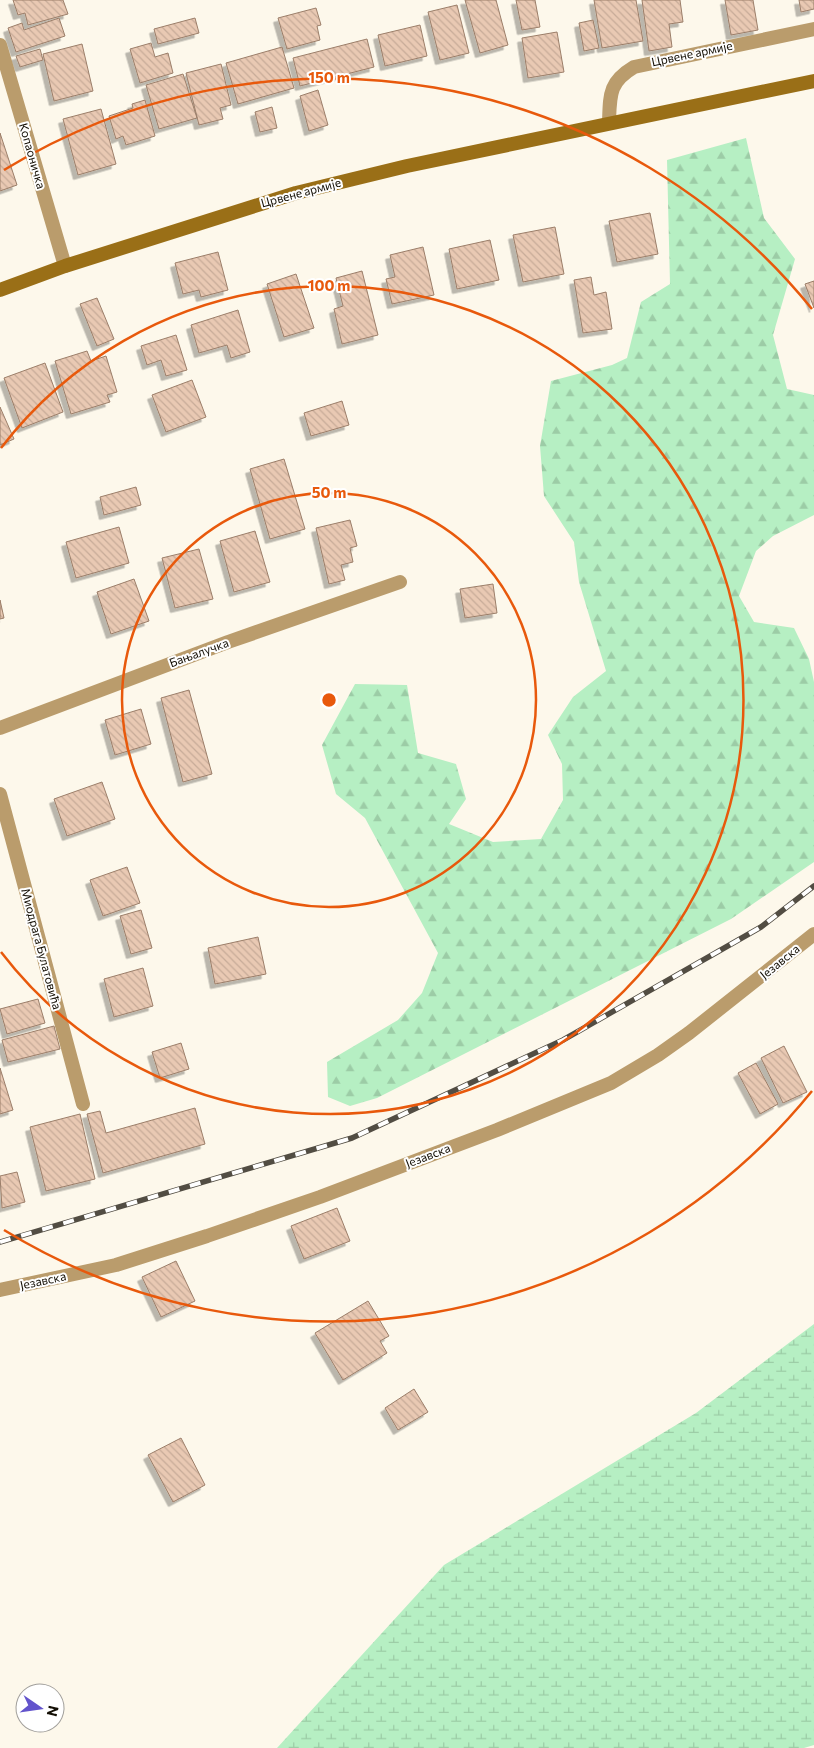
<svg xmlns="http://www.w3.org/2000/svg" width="814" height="1748" font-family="Commissioner,sans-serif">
<defs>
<pattern id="forest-firs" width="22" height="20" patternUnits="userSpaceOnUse" patternTransform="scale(1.25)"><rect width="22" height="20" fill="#b6efc3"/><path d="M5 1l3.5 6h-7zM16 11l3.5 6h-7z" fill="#9ccca6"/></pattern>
<pattern id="wetland-marsh" width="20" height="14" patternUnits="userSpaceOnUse" patternTransform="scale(1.25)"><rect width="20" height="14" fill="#b6efc3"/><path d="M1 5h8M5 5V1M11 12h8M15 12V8" fill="none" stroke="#9ccca6"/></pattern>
<pattern id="building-back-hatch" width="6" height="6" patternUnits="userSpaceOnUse" patternTransform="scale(1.25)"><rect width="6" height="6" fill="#e9c9b3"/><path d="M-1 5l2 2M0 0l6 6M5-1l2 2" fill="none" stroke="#c7ab98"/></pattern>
<filter id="shadow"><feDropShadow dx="-4.5" dy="4.5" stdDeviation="0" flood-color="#0004"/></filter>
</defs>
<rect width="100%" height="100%" fill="#fdf8eb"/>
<!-- forest -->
<path fill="url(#forest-firs)" d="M746 138 764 218 795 259 773 335 787 389 814 395V515L773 536 756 551 739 596 754 622 794 628 809 659 814 682V862L731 919 377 1098 350 1106 328 1097 327 1062 398 1020 422 993 438 953 365 818 336 794 322 745 355 684 407 685 418 753 456 764 466 799 449 824 493 842 541 839 563 800 562 764 548 735 573 697 606 671 579 582 574 542 544 496 540 446 551 381 612 365 627 358 641 302 670 284 667 160Z"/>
<!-- wetland -->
<path fill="url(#wetland-marsh)" d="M814 1324V1745L804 1748H277L444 1565 696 1413Z"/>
<!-- building -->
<path fill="url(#building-back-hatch)" stroke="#9b7e69" filter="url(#shadow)" d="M13 0H63L68 14 28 25 25 13 18 15Z
M465 0H496L508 45 480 53Z
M516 0H535L540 27 522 30Z
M594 0H636L643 41 602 48Z
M642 0H680L683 22 669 24 672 47 649 51Z
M725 0H753L758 30 731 35Z
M799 0H814V9L801 12Z
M457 5 469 53 440 60 428 12Z
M316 8 321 25 317 26 320 40 287 49 278 18Z
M59 18 65 36 16 52 8 28 22 23 24 30Z
M195 18 199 33 158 44 154 29Z
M593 20 599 48 584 51 579 23Z
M420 25 427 56 385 66 378 35Z
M557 32 564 72 528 78 522 38Z
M367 39 374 67 300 86 293 58Z
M151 43 155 57 168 53 173 73 140 83 130 49Z
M82 44 93 91 54 101 43 54Z
M282 47 294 88 238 104 226 63Z
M40 49 43 60 20 67 16 56Z
M221 64 231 105 220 108 223 119 199 125 186 73Z
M183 74 197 118 159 129 146 85Z
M318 90 328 125 309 131 300 96Z
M145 100 155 136 126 145 123 136 116 139 109 116 133 108 132 104Z
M272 107 277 128 260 132 255 112Z
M101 109 116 164 78 175 63 119Z
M0 133 17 185 0 191Z
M650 213 658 254 617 262 609 221Z
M555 227 564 274 523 282 513 235Z
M490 240 499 280 457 289 449 249Z
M423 247 434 295 392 304 386 279 395 277 390 255Z
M218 252 228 290 201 297 199 290 183 294 175 263Z
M362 271 378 335 342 344 334 309 343 306 336 278Z
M296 274 314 328 284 337 267 284Z
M591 277 594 295 606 292 612 329 583 333 574 280Z
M814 281V308L805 284Z
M97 298 114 339 97 346 80 304Z
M238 310 250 352 231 358 227 345 199 353 191 325Z
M176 335 187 370 166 376 161 360 147 365 141 346Z
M87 351 91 361 106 356 117 392 107 395 110 402 71 414 55 361Z
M45 363 63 412 22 428 4 378Z
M192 380 206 417 166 432 152 395Z
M342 401 349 425 311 436 304 413Z
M0 407 14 439 0 445Z
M284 459 305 529 270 539 250 469Z
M136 487 141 505 104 515 100 497Z
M350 520 357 546 350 548 353 562 341 565 345 580 329 584 316 528Z
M119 527 129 563 76 578 66 542Z
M255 531 270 582 234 592 220 541Z
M199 549 213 599 175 608 162 558Z
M134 579 149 621 111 634 97 592Z
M493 584 497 613 465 618 460 589Z
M0 600 4 618 0 619Z
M189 690 212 774 183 782 161 698Z
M141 709 151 744 115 755 105 720Z
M102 782 115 819 67 836 54 799Z
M127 867 140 903 103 916 90 880Z
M141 910 152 948 131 954 120 916Z
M258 937 266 974 215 984 208 948Z
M143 968 153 1006 114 1017 104 979Z
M38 999 45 1023 7 1034 0 1009Z
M54 1026 60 1049 8 1062 2 1040Z
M181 1043 189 1069 160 1078 152 1052Z
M784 1046 807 1092 783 1103 761 1058Z
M756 1063 778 1104 760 1114 738 1073Z
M0 1068 13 1110 0 1114Z
M195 1108 205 1144 103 1173 87 1114 100 1111 106 1133Z
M80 1114 95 1179 46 1191 30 1127Z
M17 1172 25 1202 2 1208 0 1176Z
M337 1208 350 1241 304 1259 291 1226Z
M176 1261 195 1301 161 1317 142 1277Z
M368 1301 389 1336 380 1341 387 1353 343 1380 315 1333Z
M414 1389 428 1412 398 1430 385 1408Z
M181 1438 205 1485 173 1502 148 1455Z"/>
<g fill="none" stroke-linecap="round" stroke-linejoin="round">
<!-- service -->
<path stroke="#ba9c6c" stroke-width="14" d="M609 122C610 94 609 82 634 67L814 29"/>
<!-- minor -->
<path stroke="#ba9c6c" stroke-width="14" d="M0 45 65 266
M0 728 228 642 400 582
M0 794 83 1104
M0 1290 116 1265 207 1236 320 1197 497 1130 611 1083 658 1055 689 1033 814 934"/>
<!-- secondary -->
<path stroke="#9a6f17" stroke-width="14" d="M0 290 65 266 296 193 407 166 814 81"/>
<!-- rail casing -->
<g stroke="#524d43" stroke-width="5.5">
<path id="rail" d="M0 1242 352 1138 563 1040 761 927 814 886"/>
</g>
<!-- rail -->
<use href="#rail" stroke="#fff" stroke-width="4" stroke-dasharray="11" stroke-linecap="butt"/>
</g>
<!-- distance rings -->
<g fill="none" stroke="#e8590c" stroke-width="2.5">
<circle cx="329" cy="700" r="207"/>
<path d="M1 448A414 414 0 1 1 1 952"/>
<path d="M812 1091A622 622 0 0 1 4 1230M4 170A622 622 0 0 1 812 309"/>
</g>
<g text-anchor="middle" stroke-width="4" stroke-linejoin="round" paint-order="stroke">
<!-- street labels -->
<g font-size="12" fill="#130e04" stroke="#fff">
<text transform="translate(692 54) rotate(-12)" y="4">Црвене армије</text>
<text transform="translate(32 156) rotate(74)" y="4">Копаоничка</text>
<text transform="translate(301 193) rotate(-15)" y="4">Црвене армије</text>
<text transform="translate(199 653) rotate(-20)" y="4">Бањалучка</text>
<text transform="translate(41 949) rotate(75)" y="4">Миодрага Булатовића</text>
<text transform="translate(780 962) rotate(-39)" y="4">Језавска</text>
<text transform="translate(428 1156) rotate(-21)" y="4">Језавска</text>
<text transform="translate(43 1281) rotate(-12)" y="4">Језавска</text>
</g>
</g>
<circle cx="329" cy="700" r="8" fill="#e8590c" stroke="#fff" stroke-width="2.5"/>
<g font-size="15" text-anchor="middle" font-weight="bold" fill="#e8590c" stroke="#fff" stroke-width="4" stroke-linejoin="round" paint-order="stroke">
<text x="329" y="83">150 m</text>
<text x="329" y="291">100 m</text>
<text x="329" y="498">50 m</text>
</g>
<!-- north arrow -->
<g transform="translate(40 1708) rotate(103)"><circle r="24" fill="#ffffff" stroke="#a19f9b"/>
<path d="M0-4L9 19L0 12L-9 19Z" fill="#6354cc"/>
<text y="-8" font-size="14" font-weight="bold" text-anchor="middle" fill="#130e04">N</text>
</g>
</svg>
